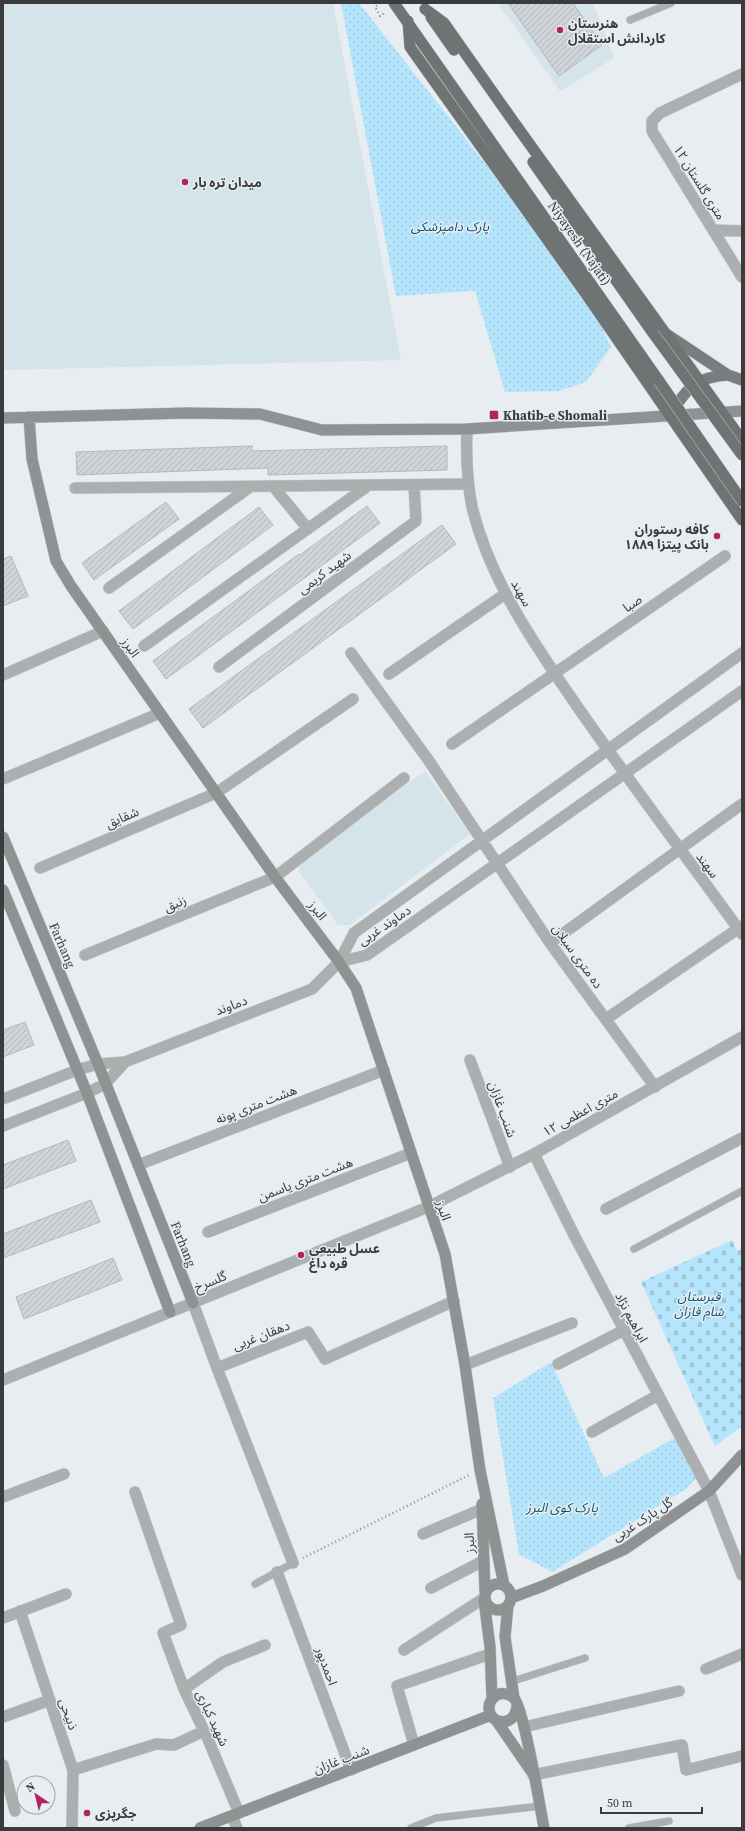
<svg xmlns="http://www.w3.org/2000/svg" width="745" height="1831" font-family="'Source Serif 4','Noto Sans Arabic',serif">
<defs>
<pattern id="cemetery-stones" width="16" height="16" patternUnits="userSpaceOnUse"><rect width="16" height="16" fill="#b5e5fd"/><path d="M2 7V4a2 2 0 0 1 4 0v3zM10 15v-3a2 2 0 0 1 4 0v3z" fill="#9cc5da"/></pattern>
<pattern id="park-dots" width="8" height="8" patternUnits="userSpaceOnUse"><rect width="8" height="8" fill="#b5e5fd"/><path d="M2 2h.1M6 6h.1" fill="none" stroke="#9cc5da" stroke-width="1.8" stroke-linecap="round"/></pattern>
<pattern id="building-hatch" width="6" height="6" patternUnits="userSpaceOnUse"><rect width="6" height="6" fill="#d0d3d8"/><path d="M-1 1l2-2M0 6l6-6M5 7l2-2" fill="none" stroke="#b3b6ba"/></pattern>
</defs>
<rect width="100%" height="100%" fill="#e7edf0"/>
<!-- built -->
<path fill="#d5e3ea" d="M3 3H333L401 360 3 370Z
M498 3H593L614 58 560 91Z
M425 771 470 834 350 925H338L299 872V863Z"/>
<!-- cemetery -->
<path fill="url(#cemetery-stones)" d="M732 1240 737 1251 742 1249V1426L715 1446 641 1282Z"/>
<!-- park -->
<path fill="url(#park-dots)" d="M341 3H359L498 180 601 325 611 347 586 382 559 391 505 392 475 291 396 296Z
M551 1362 604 1478 676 1437 700 1475 686 1489 552 1572 519 1554 493 1398Z"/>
<!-- building -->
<path fill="url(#building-hatch)" stroke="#b5b8bd" d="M508 3H573L602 45 559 76Z
M252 446V451L447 446V470L268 475V468L77 475 76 452Z
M166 502 179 519 94 580 82 563Z
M367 506 380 523 166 679 153 661 299 554 300 555Z
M259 507 273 525 133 629 119 611Z
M442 525 456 544 203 728 189 709Z
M11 556 28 596 3 606V559Z
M25 1022 34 1045 3 1057V1030Z
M68 1140 76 1161 3 1189V1165Z
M91 1200 100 1222 3 1258V1234Z
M113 1258 122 1280 24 1319 16 1297Z"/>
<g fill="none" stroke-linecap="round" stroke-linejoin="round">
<!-- service casing -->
<g stroke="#c4c9cc" stroke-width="8">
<path id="service" d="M630 20 671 3
M634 1249 742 1191
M255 1584 293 1563
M510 1682 585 1658
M411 1828 436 1818 540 1806
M629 1828 669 1821"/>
</g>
<!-- minor casing -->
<g stroke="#c4c9cc" stroke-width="12">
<path id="minor" d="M742 74 660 113 652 121V131L742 277
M713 230 742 231
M273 486 308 529
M75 488 468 484
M109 588 250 487
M144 646 369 485
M351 653 429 761 550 943 655 1087
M219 667 416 521 414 485
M389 674 505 594
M3 675 103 631
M452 744 725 556
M3 779 160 713
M40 868 216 793 353 699
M550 943 742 804
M85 955 275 877 404 778
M339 962 354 933 742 653
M339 962 367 955 742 691
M606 1019 742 926
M470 1060 510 1167
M534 1154 574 1235 709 1491 742 1575
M138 1165 384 1070
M606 1209 742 1138
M208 1232 411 1153
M193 1303 217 1368 308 1332 325 1359 454 1301
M558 1364 624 1330
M465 1365 572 1323
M217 1368 293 1563
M592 1432 658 1395
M135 1492 181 1625 163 1633 184 1689 207 1737 239 1813
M3 1497 64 1474
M423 1534 482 1509
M277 1572 351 1770
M431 1588 483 1561
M20 1611 73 1770 72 1828
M3 1618 66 1594
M404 1650 484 1598
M706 1669 742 1654
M184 1689 223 1662 265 1645
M3 1717 50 1700
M524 1727 679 1691
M414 1745 397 1686 490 1654
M3 1765 15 1811
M73 1770 156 1744 174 1745 204 1731
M533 1775 682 1745 686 1770 742 1756
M232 1816 237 1828"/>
</g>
<!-- tertiary casing -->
<g stroke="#c4c9cc" stroke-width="12">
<path id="tertiary" d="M467 429C466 455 467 481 472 507 490 581 536 647 579 709 632 785 688 859 742 934
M3 1099 77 1070 98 1064 125 1062 312 989 339 962
M3 1126 87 1093 105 1084 125 1062
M3 1380 428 1207 534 1154 742 1037"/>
</g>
<!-- secondary casing -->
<g stroke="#c4c9cc" stroke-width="12">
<path id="secondary" d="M29 417 32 459 56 561 71 586 275 877 339 962 356 988 445 1254 465 1365 480 1470 504 1585
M3 418 187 413 260 414 322 430 467 429 742 411
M3 837 98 1064 193 1303
M3 890 87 1093 170 1312
M482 1504 485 1592
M485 1597a13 13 0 1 1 26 0a13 13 0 1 1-26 0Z
M511 1598 543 1586 625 1549 709 1491 742 1455
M484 1600 490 1647 492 1699
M508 1605 505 1637 514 1698
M517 1705C516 1729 488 1725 489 1707 489 1702 493 1697 497 1695 502 1692 510 1694 514 1698 524 1709 540 1807 544 1828
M496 1720 531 1771
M200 1828 491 1715"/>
</g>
<!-- primary casing -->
<g stroke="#c4c9cc" stroke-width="12">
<path id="primary" d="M668 335 728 375 742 380
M671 413C688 387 696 377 728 375"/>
</g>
<!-- trunk casing -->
<g stroke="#c4c9cc" stroke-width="12">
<path id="trunk" d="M394 3 659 381
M425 9 444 23 513 121 742 440
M431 17 454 50
M408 21 410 47 586 294 742 520
M533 162 653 333"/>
</g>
<!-- path -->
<path stroke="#8b8f91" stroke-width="2.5" stroke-dasharray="1 3" stroke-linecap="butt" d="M380 3 375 7 380 16 386 12
M303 1558 469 1475"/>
<!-- service -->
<use href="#service" stroke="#acafb0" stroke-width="7"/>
<!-- minor -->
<use href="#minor" stroke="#acafb0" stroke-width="11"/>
<!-- tertiary -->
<use href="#tertiary" stroke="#acafb0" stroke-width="11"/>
<!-- secondary -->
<use href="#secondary" stroke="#8e9292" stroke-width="11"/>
<!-- primary -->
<use href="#primary" stroke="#787d7d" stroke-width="11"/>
<!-- trunk -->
<use href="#trunk" stroke="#6e7474" stroke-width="11"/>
<!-- trunk-bridge casing -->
<g stroke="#c4c9cc" stroke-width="12" stroke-linecap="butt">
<path id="trunk-bridge" d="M653 333 742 455
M659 381 742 501"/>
</g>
<!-- trunk-bridge -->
<use href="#trunk-bridge" stroke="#6e7474" stroke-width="11"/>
</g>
<!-- markers -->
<g fill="#b02460" stroke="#e7edf0" stroke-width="1.5">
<circle cx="560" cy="30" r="4"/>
<circle cx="185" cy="182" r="4"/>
<rect x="489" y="410" width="10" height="10" rx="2"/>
<circle cx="717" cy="536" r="4"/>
<circle cx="301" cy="1255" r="4"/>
<circle cx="87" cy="1813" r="4"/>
</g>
<g text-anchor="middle" stroke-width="3" stroke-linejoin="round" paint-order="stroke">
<!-- poi labels -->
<g font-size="13" font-weight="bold" fill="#393b3c" stroke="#e7edf0" text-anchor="start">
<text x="568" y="28">هنرستان<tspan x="568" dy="15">کاردانش استقلال</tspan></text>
<text x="193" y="187">میدان تره بار</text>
<text x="503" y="420">Khatib-e Shomali</text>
<text x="709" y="534" text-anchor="end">کافه رستوران<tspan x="709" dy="15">بانک پیتزا ۱۸۸۹</tspan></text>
<text x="309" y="1253">عسل طبیعی<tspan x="309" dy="15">قره داغ</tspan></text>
<text x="95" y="1818">جگرپزی</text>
</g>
<!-- street labels -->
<g font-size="13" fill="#393b3c" stroke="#e7edf0">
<text transform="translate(700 182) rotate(58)" y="5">۱۲ متری گلستان</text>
<text transform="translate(580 243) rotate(55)" y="5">Niyayesh (Najati)</text>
<text transform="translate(324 572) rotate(-37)" y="5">شهید کریمی</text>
<text transform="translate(522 593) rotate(61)" y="5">سهند</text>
<text transform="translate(632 603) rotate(-35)" y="5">صبا</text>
<text transform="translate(131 647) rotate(55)" y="5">البرز</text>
<text transform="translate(122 817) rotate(-23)" y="5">شقایق</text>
<text transform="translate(708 865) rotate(53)" y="5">سهند</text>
<text transform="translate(175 903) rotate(-22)" y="5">زنبق</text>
<text transform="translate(318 910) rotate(53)" y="5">البرز</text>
<text transform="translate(384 925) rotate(-34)" y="5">دماوند غربی</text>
<text transform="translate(63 945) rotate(67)" y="5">Farhang</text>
<text transform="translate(578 956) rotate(54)" y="5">ده متری سبلان</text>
<text transform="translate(231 1005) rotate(-21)" y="5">دماوند</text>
<text transform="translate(256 1104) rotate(-21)" y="5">هشت متری پونه</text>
<text transform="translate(503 1109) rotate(70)" y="5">شنب غازان</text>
<text transform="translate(580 1112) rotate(-29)" y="5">۱۲ متری اعظمی</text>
<text transform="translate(305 1179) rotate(-21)" y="5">هشت متری یاسمن</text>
<text transform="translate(444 1210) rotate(71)" y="5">البرز</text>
<text transform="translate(184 1244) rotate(68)" y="5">Farhang</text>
<text transform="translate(210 1281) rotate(-22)" y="5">گلسرخ</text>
<text transform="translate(632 1317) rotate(62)" y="5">ابراهیم نژاد</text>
<text transform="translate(261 1335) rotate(-21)" y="5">دهقان غربی</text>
<text transform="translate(642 1519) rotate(-33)" y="5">گل پارک غربی</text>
<text transform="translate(469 1543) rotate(-92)" y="5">البرز</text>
<text transform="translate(327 1666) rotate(70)" y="5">احمدپور</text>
<text transform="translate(69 1714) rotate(71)" y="5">ذبیحی</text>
<text transform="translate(213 1718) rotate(65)" y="5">شهید کباری</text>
<text transform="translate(341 1759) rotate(-21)" y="5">شنب غازان</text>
</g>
<!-- park labels -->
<g font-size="13" font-style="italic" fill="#0d546f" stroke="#e7edf0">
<text x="450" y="231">پارک دامپزشکی</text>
<text x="699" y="1301">قبرستان<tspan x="699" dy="15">شام قازان</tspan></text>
<text x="562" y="1512">پارک کوی البرز</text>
</g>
</g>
<!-- border -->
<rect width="745" height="1831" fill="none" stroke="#393b3c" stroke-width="8"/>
<!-- north arrow -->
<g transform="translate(36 1795) rotate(325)"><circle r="19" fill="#e7edf0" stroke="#a1a6a8"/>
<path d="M0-3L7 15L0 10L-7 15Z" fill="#b02460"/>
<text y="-6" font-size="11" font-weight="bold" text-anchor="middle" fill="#393b3c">N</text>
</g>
<!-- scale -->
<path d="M601 1807v6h101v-6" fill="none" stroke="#393b3c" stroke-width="2"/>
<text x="607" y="1807" font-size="12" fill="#393b3c" stroke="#e7edf0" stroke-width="3" paint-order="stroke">50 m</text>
</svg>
